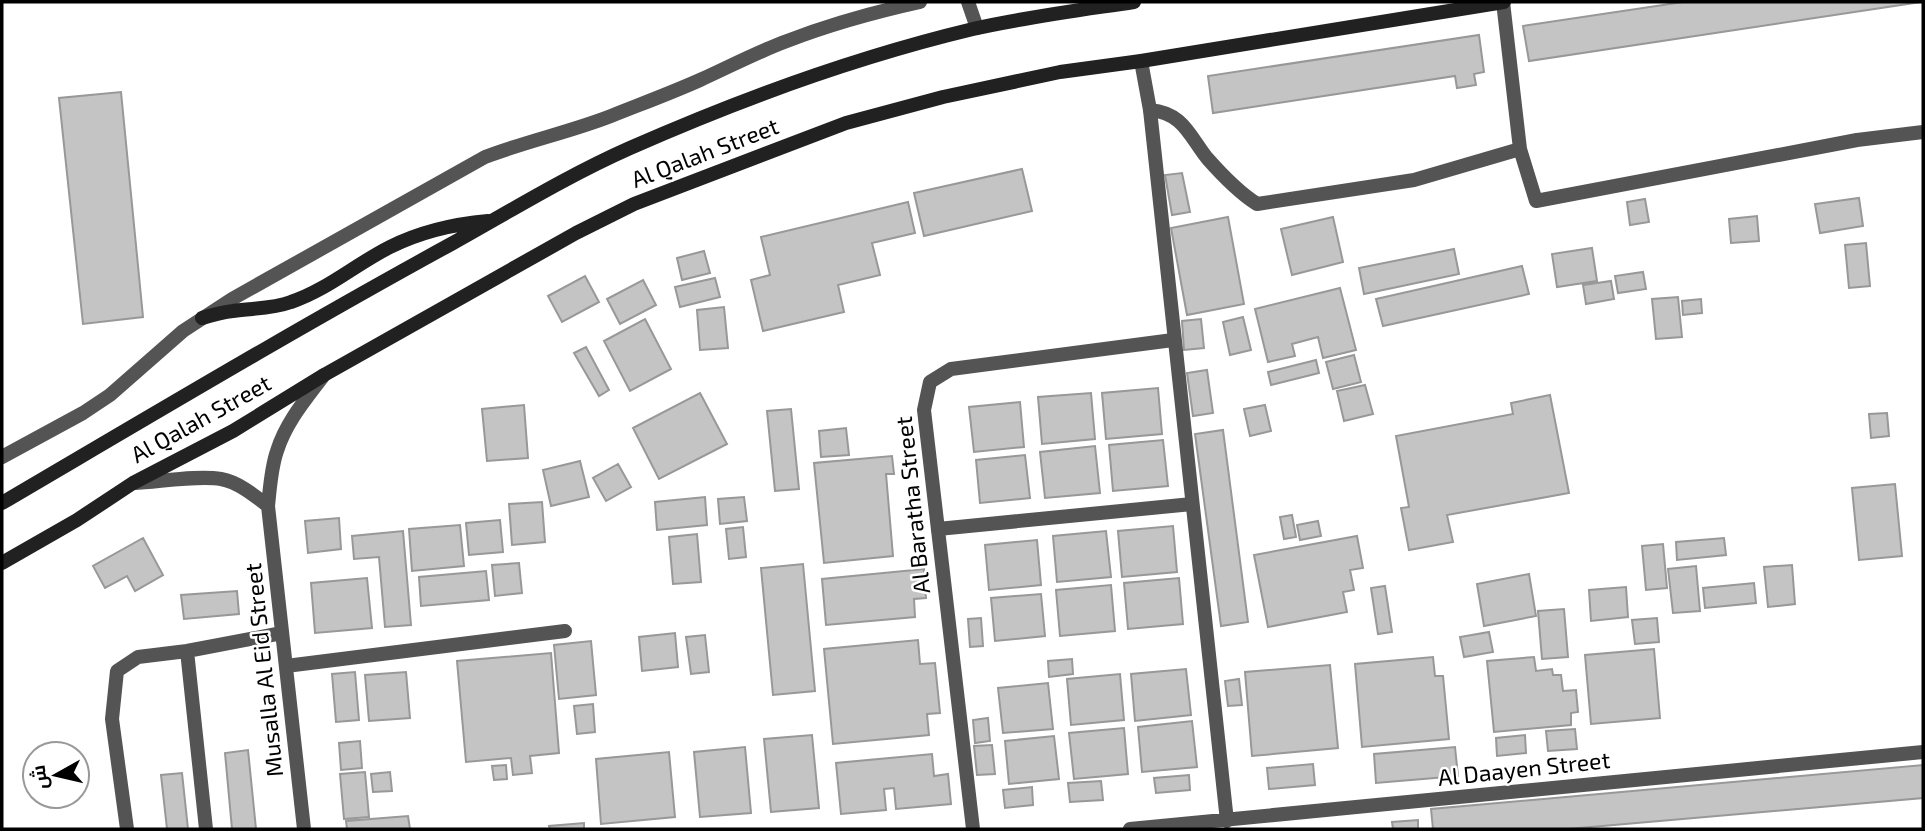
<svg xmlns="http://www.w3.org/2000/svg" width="1925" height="831" font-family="'Exo 2',Cairo,sans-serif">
<rect width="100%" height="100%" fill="#fff"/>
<!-- building -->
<path fill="#c4c4c4" stroke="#989898" stroke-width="2" d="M1683 2H1921L1529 61 1523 26Z
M1479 35 1484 72 1474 74 1476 85 1457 88 1455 76 1213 113 1208 76Z
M121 92 143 317 83 324 59 98Z
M1022 169 1032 211 924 236 914 193Z
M1182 173 1190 212 1172 215 1165 175Z
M1859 198 1863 226 1820 233 1815 204Z
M1645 199 1649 222 1630 225 1627 202Z
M908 202 915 233 872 243 880 275 838 285 844 312 763 331 751 280 770 275 761 237Z
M1757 216 1759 241 1731 243 1729 219Z
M1228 217 1244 304 1187 315 1171 228Z
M1333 217 1343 262 1292 275 1281 229Z
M1866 243 1870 286 1849 288 1845 245Z
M1592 248 1597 281 1557 287 1552 254Z
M1454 249 1459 274 1364 294 1359 268Z
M704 251 710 273 682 280 677 258Z
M1522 266 1529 294 1383 326 1376 299Z
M1643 272 1646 289 1618 293 1615 276Z
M585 276 599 302 562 322 548 296Z
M715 278 720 297 680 307 675 287Z
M643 280 656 305 620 324 607 299Z
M1611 281 1614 299 1586 304 1583 285Z
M1340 288 1356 350 1323 358 1318 337 1292 344 1295 356 1268 362 1255 309Z
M1678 297 1682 337 1656 339 1652 299Z
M1701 299 1702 313 1683 315 1682 301Z
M724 307 728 348 700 350 697 310Z
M1243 317 1251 350 1230 355 1223 322Z
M645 319 671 369 630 391 604 341Z
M1201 319 1204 348 1184 350 1182 321Z
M586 347 609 390 599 396 574 353Z
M1354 355 1361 382 1333 389 1326 362Z
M1316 360 1319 373 1271 385 1268 372Z
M1207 370 1213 413 1193 416 1187 373Z
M1365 385 1373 414 1344 421 1337 391Z
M1158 388 1162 434 1106 439 1102 393Z
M700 393 727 444 659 479 633 428Z
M1091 393 1095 439 1042 444 1038 397Z
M1550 395 1569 493 1447 515 1453 542 1409 550 1401 508 1409 507 1396 436 1513 414 1511 403Z
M1020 402 1024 447 974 452 969 407Z
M524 405 528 458 487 461 482 409Z
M1265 405 1271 431 1250 436 1244 409Z
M791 409 799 489 775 491 767 411Z
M1887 413 1889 436 1871 438 1869 414Z
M846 428 849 455 821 457 819 431Z
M1223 430 1248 622 1221 626 1195 434Z
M1163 440 1168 486 1113 491 1109 445Z
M1095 446 1100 493 1045 498 1040 452Z
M1025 455 1030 498 980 503 976 460Z
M892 456 894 474H886L893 556 824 563 814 463Z
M580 461 589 497 551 506 543 470Z
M618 464 631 487 606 501 593 478Z
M1895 484 1902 556 1859 560 1852 488Z
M705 497 707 525 657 530 655 502Z
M744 497 747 521 720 524 718 499Z
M542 502 545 542 512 545 509 504Z
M1292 515 1296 537 1284 539 1280 517Z
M339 518 341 549 308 553 305 521Z
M500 520 503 552 469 555 466 523Z
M1318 521 1321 536 1300 540 1297 525Z
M460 525 464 566 412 571 409 529Z
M1173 526 1177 572 1122 577 1118 531Z
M743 527 746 557 729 559 726 529Z
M403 531 411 625 385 627 379 557 354 559 352 536Z
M1106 531 1111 577 1057 582 1053 536Z
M697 534 701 582 673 584 669 537Z
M1357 536 1363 568 1350 570 1354 590 1343 592 1347 612 1268 627 1254 555Z
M143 538 163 575 135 591 127 576 105 588 93 566Z
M1724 538 1726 555 1677 560 1676 542Z
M1037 540 1041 585 989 590 985 545Z
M1663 544 1667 588 1646 590 1642 546Z
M519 563 522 593 495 596 492 565Z
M803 564 815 691 773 695 761 568Z
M1792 565 1795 604 1768 607 1764 567Z
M1696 566 1700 611 1673 613 1668 569Z
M924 569 926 598 914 599 915 617 826 625 822 579Z
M486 571 489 600 421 606 419 577Z
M1529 574 1536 616 1484 626 1477 584Z
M367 578 372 628 315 633 311 583Z
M1179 578 1183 624 1128 629 1124 583Z
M1754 583 1756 603 1705 608 1703 588Z
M1111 585 1115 631 1060 636 1056 590Z
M1385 586 1392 632 1378 634 1371 588Z
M1626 587 1628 617 1591 621 1589 590Z
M237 591 239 614 184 619 181 595Z
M1041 594 1045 636 995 641 991 598Z
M1564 609 1568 657 1542 659 1538 611Z
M981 618 983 646 970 647 968 619Z
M1657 618 1659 642 1635 644 1632 620Z
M1489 632 1493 652 1464 657 1460 637Z
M675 633 678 667 642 671 639 637Z
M705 635 709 672 691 674 686 637Z
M918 640 920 664 935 663 940 713 927 714 929 735 833 744 824 649Z
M591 641 596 695 559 699 554 645Z
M1654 649 1660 718 1591 724 1585 655Z
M551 653 559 753 530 756 532 773 513 775 511 758 466 762 457 661Z
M1433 657 1435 676H1443L1449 739 1362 747 1355 664Z
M1534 657 1536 671 1552 669 1553 675H1561L1563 691 1576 690 1578 712 1571 713V725L1494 732 1487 661Z
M1072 659 1073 674 1049 677 1048 661Z
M1330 665 1338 748 1252 756 1245 672Z
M1186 669 1191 715 1135 721 1131 674Z
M355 672 359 720 336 722 332 674Z
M406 672 410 718 369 721 365 675Z
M1120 674 1124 720 1071 725 1067 679Z
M1239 679 1242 705 1228 706 1225 681Z
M1048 683 1053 729 1003 733 998 688Z
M593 704 595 732 577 734 574 706Z
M988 718 990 741 975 743 973 720Z
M1192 721 1197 767 1142 772 1138 727Z
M1124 728 1128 774 1074 779 1069 733Z
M1575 729 1577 749 1548 751 1546 731Z
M812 735 819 808 771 812 764 739Z
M1525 735 1526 753 1497 756 1496 738Z
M1054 736 1059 779 1009 784 1005 741Z
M360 741 362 768 341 770 339 743Z
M992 745 995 774 977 775 974 746Z
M745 747 751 813 700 817 694 752Z
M1455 747 1458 776 1376 783 1374 754Z
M248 750 256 829H232L225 753Z
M669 752 675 817 601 824 596 759Z
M932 754 934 776 948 774 951 804 896 809 894 788 884 789 886 810 841 814 836 763Z
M1313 764 1315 785 1269 789 1267 768Z
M506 765 507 779 494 780 492 766Z
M1923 765V798L1568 829H1433L1431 809Z
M365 772 369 817 344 819 340 774Z
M390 772 392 791 373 792 371 774Z
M182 773 188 829H167L161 775Z
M1189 775 1190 790 1156 793 1154 778Z
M1101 781 1103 800 1070 802 1068 783Z
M1032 787 1033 805 1005 808 1003 790Z
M408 816 410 829H347L346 821Z
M1418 820V829H1393L1392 822Z
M584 823V829H550L549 826Z"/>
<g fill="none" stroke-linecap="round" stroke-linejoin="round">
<!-- lane -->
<path stroke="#545454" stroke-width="14" d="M1503 2 1520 149 1536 201 1857 140 1923 132
M1150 110C1183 113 1189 135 1207 158 1222 175 1238 192 1257 204L1414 180 1520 149
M938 529 1192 504
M187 651 206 829
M127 829 112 719 117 671 138 657 187 651 282 633"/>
<!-- street -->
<path stroke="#545454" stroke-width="14" d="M968 2 977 28
M1141 61 1150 110 1227 821
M2 457 83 413 110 395 183 331 232 299 485 157C527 141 570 132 611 116 641 104 671 93 700 80 729 67 757 52 787 41 831 24 875 12 920 2
M134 483C158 482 198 475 221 479 238 482 254 495 268 506
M286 666 565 631
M304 829 268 506C270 488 271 468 277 451 286 422 306 399 324 375
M973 829 924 410 930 382 951 369 1173 340
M1130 829 1923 752"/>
<!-- secondary -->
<path stroke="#212121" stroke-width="14" d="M202 318C212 315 223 312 233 311 253 308 272 309 291 302 327 290 356 264 390 247 420 232 454 224 488 221
M2 503C152 415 301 326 453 243 512 210 569 175 630 148 741 99 856 57 973 29 1026 17 1081 10 1134 2
M2 563 77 520 133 483 233 431 324 375 576 233 634 204 846 123 943 97 1060 72 1141 61 1504 2"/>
</g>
<g text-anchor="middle" stroke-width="5" stroke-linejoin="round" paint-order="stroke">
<!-- street labels -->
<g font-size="23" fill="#000" stroke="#fff">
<text transform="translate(705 153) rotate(-21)" y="8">Al Qalah Street</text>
<text transform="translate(201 419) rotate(-29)" y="8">Al Qalah Street</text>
<text transform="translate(913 505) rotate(-96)" y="8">Al Baratha Street</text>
<text transform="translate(264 670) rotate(-96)" y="8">Musalla Al Eid Street</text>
<text transform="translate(1524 769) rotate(-6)" y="8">Al Daayen Street</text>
</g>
</g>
<!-- border -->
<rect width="1925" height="831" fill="none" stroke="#000000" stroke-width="7"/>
<!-- north arrow -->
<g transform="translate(56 775) rotate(262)"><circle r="33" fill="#ffffff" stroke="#999999" stroke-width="2"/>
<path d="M0-5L12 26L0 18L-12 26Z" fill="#000000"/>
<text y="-10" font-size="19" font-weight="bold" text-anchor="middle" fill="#000000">ش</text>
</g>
</svg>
